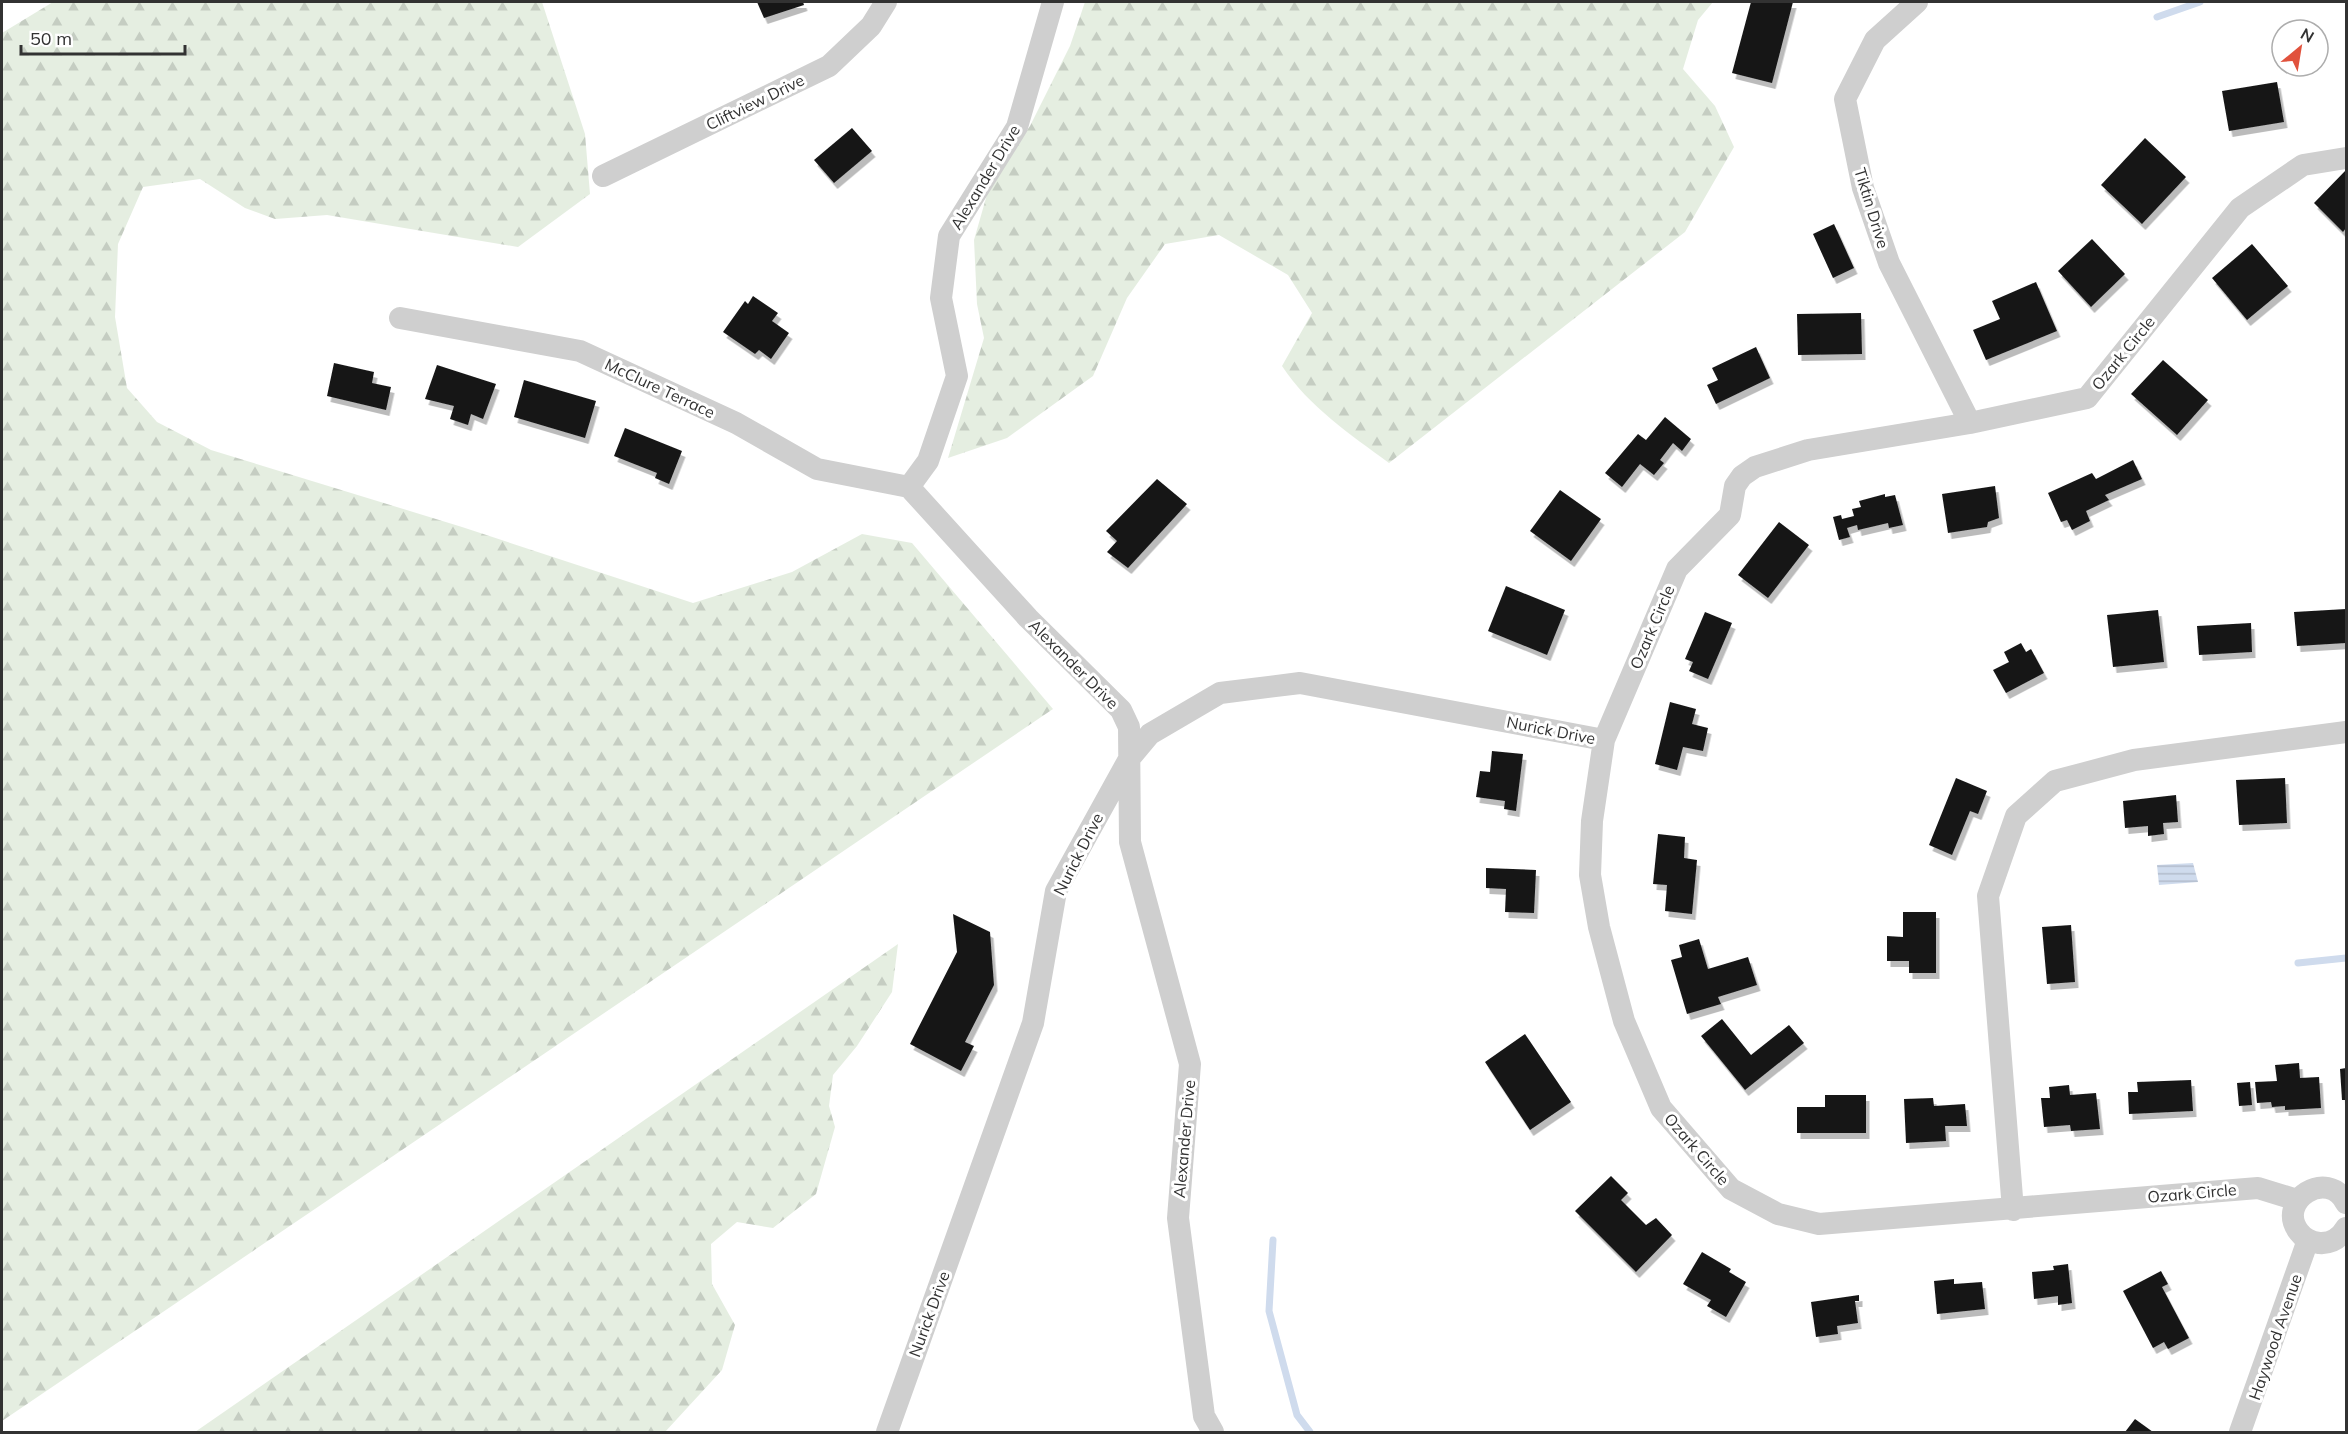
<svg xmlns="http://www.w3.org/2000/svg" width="2348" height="1434" font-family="Mulish,sans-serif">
<defs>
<pattern id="forest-firs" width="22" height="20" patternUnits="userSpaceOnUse" patternTransform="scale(1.5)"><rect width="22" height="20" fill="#e5eee1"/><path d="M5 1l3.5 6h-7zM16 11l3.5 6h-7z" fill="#c5cdc2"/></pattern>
<pattern id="water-rules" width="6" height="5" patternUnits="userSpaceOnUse" patternTransform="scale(1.5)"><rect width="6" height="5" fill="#cfdbed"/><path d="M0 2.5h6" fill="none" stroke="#b2bccc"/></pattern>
<filter id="shadow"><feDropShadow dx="3.5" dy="6" stdDeviation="0" flood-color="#0004"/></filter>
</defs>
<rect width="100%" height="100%" fill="#fff"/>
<!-- forest -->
<path fill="url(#forest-firs)" d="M53 2H542L585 134 590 194 518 247 327 215 275 219 245 208 200 179 143 187 118 244 115 317 127 388 157 422 211 450 462 527 693 603 792 572 862 534 912 543 1053 709 2 1421V33Z
M1085 2H1713L1698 20 1683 69 1715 106 1734 147 1685 232 1389 463C1350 434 1309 407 1282 366L1312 313 1288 275 1219 235 1165 244 1127 298 1093 376 1007 438 948 458 984 338 977 304 974 240 990 184 1030 126 1070 46Z
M898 944 892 992 857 1046 833 1075 829 1106 835 1127 816 1194 773 1228 737 1222 711 1244 712 1284 735 1325 722 1370 665 1432H195Z"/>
<!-- water -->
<path fill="url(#water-rules)" d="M2193 863 2198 882 2159 885 2157 865Z"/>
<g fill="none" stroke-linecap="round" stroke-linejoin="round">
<!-- stream -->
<path stroke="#cfdbed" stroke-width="7" d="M2157 17 2200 2
M2298 963 2346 958
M1273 1240 1269 1311 1297 1415 1310 1432"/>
</g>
<!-- building -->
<path fill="#191919" filter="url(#shadow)" d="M757 2H803L804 5 764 18Z
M1751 2H1793L1772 83 1732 73Z
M2277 82 2284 122 2229 131 2222 91Z
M852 128 872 151 834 183 814 160Z
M2145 138 2186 177 2142 224 2101 185Z
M2346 170V228L2343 232 2314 203Z
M1834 224 1854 268 1833 278 1813 234Z
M2092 239 2125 274 2091 307 2058 271Z
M2252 244 2288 286 2247 320 2212 278Z
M2036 282 2057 331 1986 360 1973 330 2000 319 1992 301Z
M753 296 778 313 772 321 789 333 771 359 759 350 755 354 723 332 745 301 748 304Z
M1861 313 1862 354 1798 355 1797 314Z
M1756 347 1770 378 1716 404 1707 385 1718 380 1712 368Z
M2163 360 2208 400 2177 435 2131 394Z
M334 363 374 372 372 383 391 387 386 410 327 396Z
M437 365 496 384 483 419 471 414 468 425 450 419 454 406 425 399Z
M524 380 596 401 585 438 514 417Z
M1665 417 1691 439 1682 451 1673 443 1660 460 1664 463 1654 475 1640 464 1622 487 1605 473 1638 434 1646 440Z
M625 428 682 451 669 484 655 478 657 473 614 456Z
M2133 460 2142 479 2105 495 2109 500 2086 511 2090 521 2072 530 2067 520 2061 522 2048 493 2092 473 2096 479Z
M1157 479 1187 504 1128 568 1107 552 1117 541 1106 531Z
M1995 486 1999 518 1988 522 1987 527 1948 533 1942 494Z
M1560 490 1601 519 1571 561 1530 531Z
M1885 494V497L1895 495 1903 525 1889 528 1888 523 1858 530 1857 525 1847 528 1850 537 1839 540 1833 517 1841 515 1842 519 1854 516 1852 509 1861 507 1859 501Z
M1779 522 1809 545 1768 598 1738 575Z
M1506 586 1565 610 1547 655 1488 631Z
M2346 609V643L2297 646 2294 612Z
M2158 610 2164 662 2113 667 2107 615Z
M1705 612 1732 623 1708 679 1689 671 1693 662 1685 659Z
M2251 623 2252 652 2199 655 2197 626Z
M2021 643 2026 652 2031 649 2044 673 2006 693 1993 670 2009 662 2004 652Z
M1670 702 1696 709 1692 724 1708 728 1703 751 1683 747 1677 770 1655 764Z
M1492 751 1523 754 1516 811 1504 809 1505 801 1476 797 1480 771 1490 772Z
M1956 778 1987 791 1978 814 1970 811 1952 855 1929 845Z
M2285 778 2287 823 2239 825 2236 780Z
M2176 795 2178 822 2163 823 2164 834 2148 836V826L2125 828 2123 801Z
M1658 834 1685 837 1684 858 1697 860 1692 914 1665 911 1667 885 1653 884Z
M1486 868 1536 870 1534 913 1505 912 1506 889 1486 888Z
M1903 912H1936V973H1909V961H1887V936L1903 937Z
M953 914 990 932 994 985 965 1042 974 1046 961 1071 910 1044 957 952Z
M2071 925 2075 982 2047 984 2042 927Z
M1699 939 1708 969 1748 957 1757 985 1718 997 1721 1004 1687 1014 1671 960 1682 957 1679 945Z
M1722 1019 1751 1055 1789 1025 1804 1043 1745 1090 1701 1036Z
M1525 1034 1571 1102 1530 1130 1485 1062Z
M2299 1063 2300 1078 2319 1077 2321 1108 2285 1110V1106L2272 1107 2271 1102 2257 1103 2255 1082 2277 1081 2275 1065Z
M2346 1068V1100H2342L2340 1069Z
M2191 1080 2193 1111 2129 1114 2128 1092H2138L2137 1082Z
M2250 1082 2252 1105 2239 1106 2237 1083Z
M2069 1085 2070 1095 2096 1093 2100 1129 2071 1131 2070 1125 2044 1127 2041 1098H2050L2049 1087Z
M1825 1095H1866V1133H1797V1107H1825Z
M1933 1098 1934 1106 1965 1104 1967 1126H1945L1946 1141 1906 1143 1904 1099Z
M1611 1176 1628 1193 1621 1200 1646 1225 1656 1218 1672 1235 1636 1272 1575 1211Z
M1702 1252 1731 1269 1729 1272 1746 1282 1726 1317 1707 1306 1711 1300 1683 1284Z
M2068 1264 2072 1303 2058 1305V1296L2034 1299 2032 1272 2054 1270 2053 1266Z
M2161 1271 2168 1284 2162 1287 2189 1338 2168 1349 2164 1342 2153 1348 2123 1291Z
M1954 1279V1284L1982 1282 1985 1309 1937 1314 1934 1281Z
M1859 1295V1301H1855L1858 1323 1837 1326 1838 1334 1816 1337 1811 1302Z
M2135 1419 2153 1432H2125Z"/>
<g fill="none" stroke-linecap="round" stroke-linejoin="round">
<!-- street -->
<path stroke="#cfcfcf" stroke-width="22" d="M1917 2 1875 40 1845 99 1863 188 1889 263 1970 423
M603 176 829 66 871 26 886 2
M400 318 580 351 736 423 817 469 909 487
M909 487 1028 618 1121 710 1129 727 1130 842 1190 1064 1178 1218 1204 1416 1213 1432
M909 487 928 461 957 376 941 298 949 236 1017 127 1053 2
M2297 1200 2258 1188 1819 1224 1778 1214 1731 1189 1661 1108 1624 1021 1599 927 1590 875 1592 821 1604 740 1677 569 1730 515 1735 486 1742 476 1755 467 1808 450 1970 423 2087 398 2240 208 2303 165 2346 158
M2346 1203C2328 1167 2275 1201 2299 1232 2304 1239 2311 1242 2319 1243 2331 1244 2340 1238 2346 1228
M2013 1210 1988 896 2016 816 2055 781 2134 760 2346 732
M887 1432 1033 1023 1056 891 1129 759 1150 734 1220 693 1300 683 1604 740
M2240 1432 2308 1240"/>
</g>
<g text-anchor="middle" stroke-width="6" stroke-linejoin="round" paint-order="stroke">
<!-- street labels -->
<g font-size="16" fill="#323232" stroke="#fff">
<text transform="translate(755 102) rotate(-26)" y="6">Cliftview Drive</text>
<text transform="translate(985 177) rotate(-59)" y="6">Alexander Drive</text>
<text transform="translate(1872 208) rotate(73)" y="6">Tiktin Drive</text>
<text transform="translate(2123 353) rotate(-51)" y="6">Ozark Circle</text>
<text transform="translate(660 388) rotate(25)" y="6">McClure Terrace</text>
<text transform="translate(1652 627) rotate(-67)" y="6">Ozark Circle</text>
<text transform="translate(1074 664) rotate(45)" y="6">Alexander Drive</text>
<text transform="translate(1551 730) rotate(11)" y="6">Nurick Drive</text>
<text transform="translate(1078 854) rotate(-63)" y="6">Nurick Drive</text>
<text transform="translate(1184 1139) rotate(-85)" y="6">Alexander Drive</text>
<text transform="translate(1697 1149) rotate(49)" y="6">Ozark Circle</text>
<text transform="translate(2192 1193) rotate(-5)" y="6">Ozark Circle</text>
<text transform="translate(929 1314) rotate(-70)" y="6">Nurick Drive</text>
<text transform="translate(2275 1337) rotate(-71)" y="6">Haywood Avenue</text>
</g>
</g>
<!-- border -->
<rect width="2348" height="1434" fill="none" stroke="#323232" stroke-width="6"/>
<!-- north arrow -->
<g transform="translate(2300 48) rotate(30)"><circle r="28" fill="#ffffff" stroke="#adadad" stroke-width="1.5"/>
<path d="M0-4.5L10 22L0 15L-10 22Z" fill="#e1523d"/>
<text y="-9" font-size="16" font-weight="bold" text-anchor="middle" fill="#323232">N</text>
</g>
<!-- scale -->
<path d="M21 45v9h164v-9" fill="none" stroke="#323232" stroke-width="3"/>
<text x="30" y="45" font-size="18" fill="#323232" stroke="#ffffff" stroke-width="4.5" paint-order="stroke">50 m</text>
</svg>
